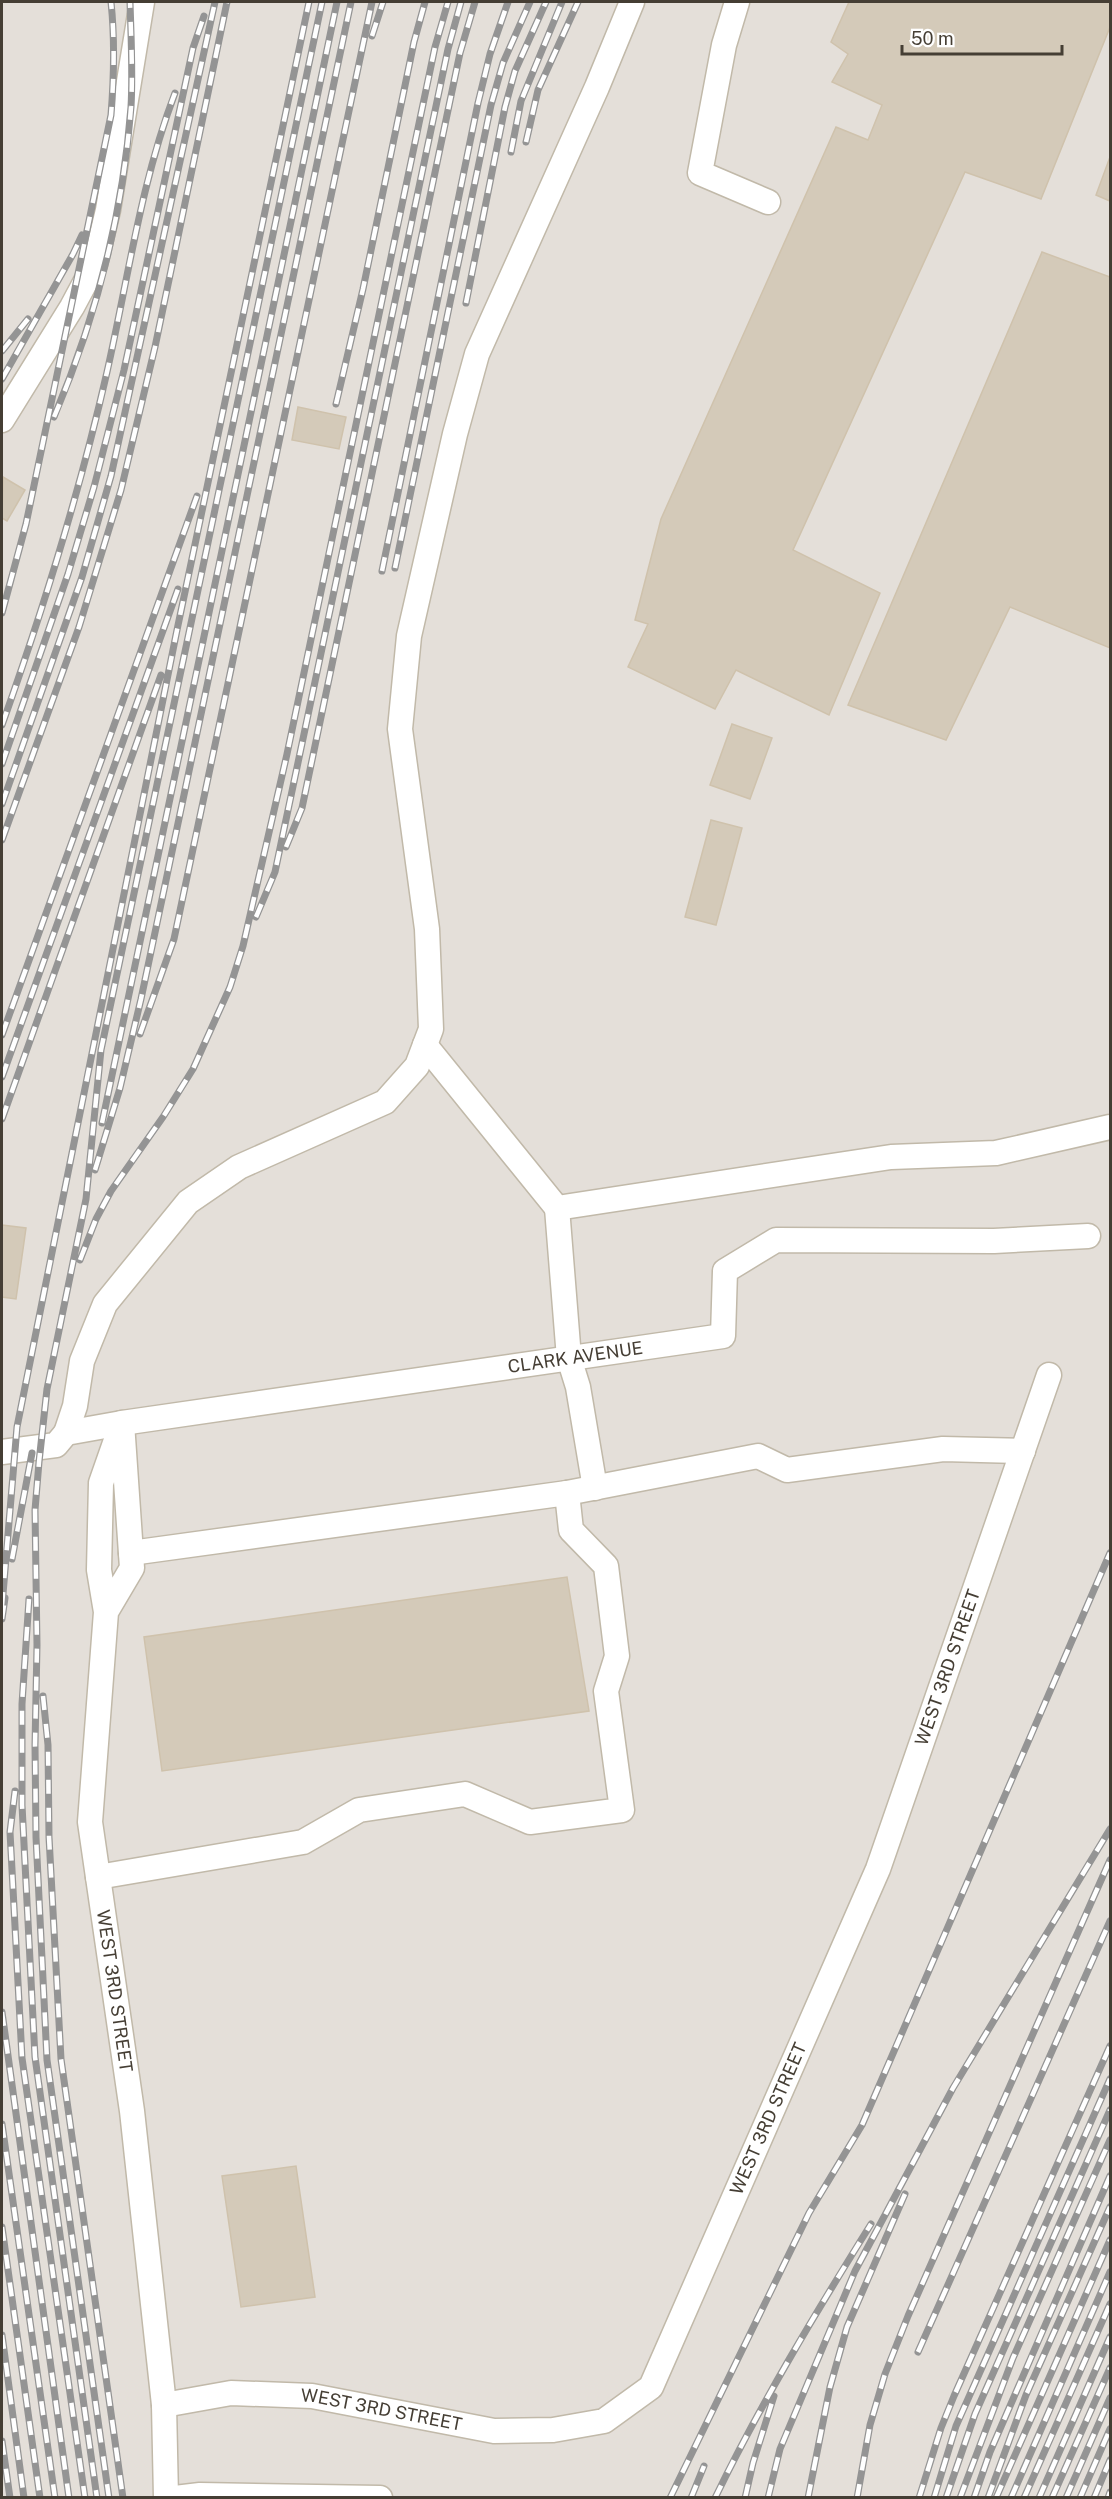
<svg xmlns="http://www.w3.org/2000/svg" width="1112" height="2499" font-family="'Public Sans',sans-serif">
<rect width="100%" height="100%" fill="#f2eee4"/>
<!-- industrial -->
<path fill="#e4dfd9" d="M2 2H1110V2497H2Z"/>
<!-- building -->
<path fill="#d4cab9" stroke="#cfc2ac" stroke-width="1.5" d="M849 2H1110V27L1041 199 965 172 793 550 880 593 829 715 736 670 715 709 628 667 648 624 635 620 661 519 836 127 868 140 882 105 832 82 848 54 831 42Z
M1110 157V201L1096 195Z
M1042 252 1110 277V648L1010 607 946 740 848 705Z
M298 407 346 417 339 449 292 440Z
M3 477 25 490 7 521 2 518Z
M732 724 772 738 750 799 710 785Z
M711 820 742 828 716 925 685 917Z
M2 1225 26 1228 16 1299 2 1297Z
M567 1577 589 1711 162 1771 144 1637Z
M296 2166 315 2297 241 2307 222 2176Z"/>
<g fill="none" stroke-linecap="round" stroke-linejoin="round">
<!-- minor casing -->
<g stroke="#c1b9a9" stroke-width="27">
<g id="minor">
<path d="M737 2 724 45 700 173 768 202"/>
<path d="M2 420 72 307 95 264 108 210 142 2"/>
<path d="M425 1045 557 1208 891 1157 996 1153 1110 1127"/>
<path d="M557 1208 569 1358 578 1387 595 1488"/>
<path d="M66 1433 75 1406 82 1361 105 1304 188 1202 239 1167 385 1102 417 1066 431 1029 427 929 400 729 409 636 455 434 477 354 597 87 632 2"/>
<path id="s1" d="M2 1452 56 1445 66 1433 122 1423 723 1336 725 1271 776 1240 994 1241 1088 1236"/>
<path d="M131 1553 567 1493 758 1456 787 1470 943 1449 1023 1451"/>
<path id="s2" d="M106 1612 132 1568 122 1423 101 1483 99 1570 106 1612 90 1822 132 2111 164 2405 166 2498"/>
<path d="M98 1877 303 1842 359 1810 465 1794 530 1822 622 1810 606 1691 617 1656 606 1566 571 1530 567 1493"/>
<path id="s3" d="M164 2405 231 2393 312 2396 494 2431 553 2430 604 2421 651 2387 878 1869 1049 1375"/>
<path d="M175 2498 200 2495 380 2498"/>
</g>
</g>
<!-- minor -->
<use href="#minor" stroke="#fff" stroke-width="24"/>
<!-- rail casing -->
<g stroke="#949494" stroke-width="7">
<path id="rail" d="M372 36 383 2
M526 142 538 90 578 2
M511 152 521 101 562 2
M466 303 505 107 515 71 546 2
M2 351 28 319
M2 379 73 254 82 235
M336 404 363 289 414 42 425 2
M54 417C96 318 123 214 131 107 133 72 131 37 130 2
M395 568 491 105 503 63 530 2
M382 571 478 103 490 54 508 2
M2 613 26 524 111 115C114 77 115 40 111 2
M2 725C43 610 80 491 107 372 128 279 141 182 175 93
M2 764 68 574 94 487 124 370 193 48 204 16
M2 804 82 577 111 476 215 2
M2 840 79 627 121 490 155 347 227 2
M286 847 302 808 460 53 475 2
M256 917 275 872 448 49 461 2
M140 1034 174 939 372 2
M2 1035 197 496
M2 1077 178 589
M2 1119 161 675
M102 1123 337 2
M95 1170 120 1088 141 999 351 2
M80 1260 96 1219 111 1191 163 1117 193 1069 230 987 243 946 287 754 435 47 448 2
M12 1559 32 1453
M29 1599 22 1704V1805L35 2057 97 2498
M2 1606 17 1427 177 630 309 2
M2 1619 5 1598
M43 1696 48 1745 49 1837 61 2059 123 2498
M15 1791 10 1832 22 2058 85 2498
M2 2012 69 2498
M2 2124 55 2498
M2 2227 40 2498
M2 2335 24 2498
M918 2352 1110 1921
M2 2441 10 2498
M109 2498 47 2060 36 1837 35 1745 37 1645 35 1510 39 1462 47 1389 86 1199 101 1050 322 2
M670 2498 809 2213 862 2125 1110 1553
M691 2498 704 2466
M715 2498C761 2403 815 2314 871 2224
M745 2498 753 2463 774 2396
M768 2498 780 2449 855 2271 953 2088 1110 1829
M808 2498 830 2387 847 2327 905 2194
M857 2498 870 2425 885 2374 908 2316 1110 1860
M919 2498 941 2428 954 2396 1110 2046
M934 2498 956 2426 1110 2079
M946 2498 975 2414 1110 2110
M960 2498 1013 2358 1110 2140
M974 2498 990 2452 1110 2176
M988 2498 1026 2395 1110 2207
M996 2498 1110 2240
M1011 2498 1110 2272
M1024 2498 1110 2304
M1039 2498 1110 2337
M1052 2498 1110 2368
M1066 2498 1110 2398
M1080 2498 1110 2429
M1094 2498 1110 2460
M1108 2498 1110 2492"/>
</g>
<!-- rail -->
<use href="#rail" stroke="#fff" stroke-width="4.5" stroke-dasharray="14" stroke-linecap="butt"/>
</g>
<g text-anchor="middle" stroke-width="5" stroke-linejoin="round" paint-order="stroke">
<!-- street labels -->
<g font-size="18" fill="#453e34" stroke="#fff">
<text dy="6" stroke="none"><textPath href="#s1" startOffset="585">CLARK AVENUE</textPath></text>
<text dy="6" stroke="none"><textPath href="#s3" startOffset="1282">WEST 3RD STREET</textPath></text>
<text dy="6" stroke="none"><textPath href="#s2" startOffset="771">WEST 3RD STREET</textPath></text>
<text dy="6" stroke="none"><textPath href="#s3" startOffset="796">WEST 3RD STREET</textPath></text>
<text dy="6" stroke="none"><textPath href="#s3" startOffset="220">WEST 3RD STREET</textPath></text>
</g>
</g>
<!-- border -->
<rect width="1112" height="2499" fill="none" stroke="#453e34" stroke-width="6"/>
<!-- scale -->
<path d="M902 45v9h160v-9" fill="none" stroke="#453e34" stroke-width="3"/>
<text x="911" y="45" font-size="18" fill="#453e34" stroke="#ffffff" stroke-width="4.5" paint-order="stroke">50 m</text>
</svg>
